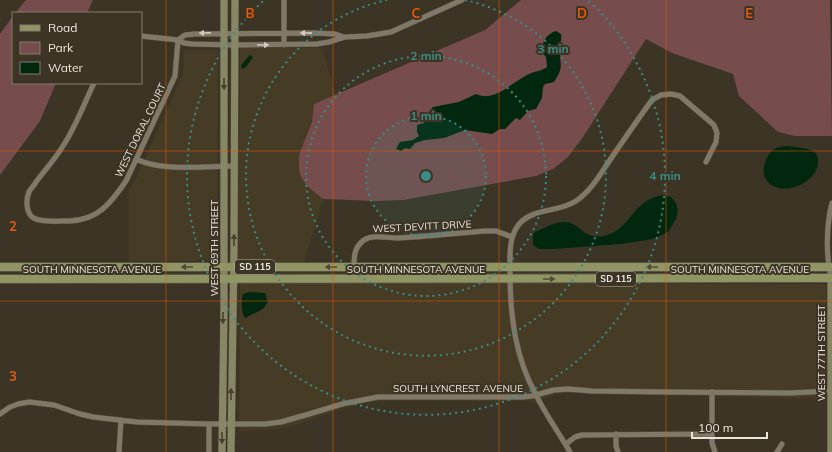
<svg xmlns="http://www.w3.org/2000/svg" width="832" height="452" font-family="Mulish,sans-serif">
<rect width="100%" height="100%" fill="#3c3424"/>
<!-- built -->
<path fill="#463c25" d="M240 48H322L336 95 314 104 312 122 299 155 307 186 323 199 304 262 238 263Z
M184 50H218L217 259H199L193 261H129V190L136 179 183 74Z
M240 282 826 284V399L562 393 548 397 536 404 531 401H371L335 411 295 425 277 429 239 431Z"/>
<!-- green -->
<path fill="#764d4c" d="M26 0H93L87 13H15Z
M521 0H830L832 136H795L778 132 739 96 733 74 672 53 646 39 583 137 568 157 553 169 536 176 403 200 376 201 323 199 307 186 301 177 299 170V155L312 122 314 104 485 30Z
M13 16V83H56L40 121 0 175V34Z"/>
<!-- water -->
<path fill="#01280e" d="M556 31 561 34C562 39 560 44 560 50 560 66 564 67 554 82L545 84 543 87 542 98 536 109 528 111 520 120 516 118 505 129H500L492 134 465 130 444 138 425 140 415 143 410 149 405 148 401 151 396 149 400 142 413 140 419 136 417 132V125L424 123 427 115 433 107 459 102 476 94C495 103 513 81 529 74 535 71 542 71 547 67L546 57 542 52C542 42 546 34 556 31Z
M250 55 253 57 246 67 242 69 241 65Z
M787 146C794 147 810 148 814 152 818 154 818 159 818 163 816 184 781 198 767 181 760 172 765 157 773 150 777 147 782 146 787 146Z
M664 195 671 197 676 203 678 210 676 219 668 232 653 239 621 244 553 249H539L533 245V234L535 232C544 228 555 222 565 222 582 223 583 242 607 235 632 228 632 199 664 195Z
M249 292 265 293 268 302 263 309 245 318C241 313 241 300 243 294Z"/>
<g fill="none" stroke-linecap="round" stroke-linejoin="round">
<!-- street casing -->
<g stroke="#575143" stroke-width="6">
<path id="street" d="M141 36 178 40 184 43 192 44 234 45 317 44 329 42 345 37 367 36 391 32 462 0
M178 40 185 35 195 34 314 33 335 34 344 37
M284 45V0
M94 83C84 104 76 126 63 146 55 159 45 170 36 182 34 186 30 189 29 192 26 199 26 210 31 216 37 223 59 221 69 221 98 220 110 204 126 181L175 76 178 40
M136 159C162 172 205 166 234 166
M354 268C354 257 354 247 364 240 373 234 387 238 397 238 426 237 456 233 486 231H496L512 237
M831 278C826 257 826 225 832 203
M712 392V443L715 452
M0 414 10 407 18 404 29 402 54 405 80 414 93 417 137 422 209 424H265L281 422 309 414 342 404 378 397H523L532 396 554 390 568 389 592 391 667 392 789 393 832 391
M209 424V452
M616 434V446L618 452
M566 444 575 437 582 435 712 434
M119 452 121 420
M570 452C559 433 546 415 536 395 515 357 510 315 510 272 510 255 508 234 522 221 537 208 559 212 576 201 592 190 601 173 612 157 625 138 638 119 652 100L661 95 671 94 680 96 714 125 717 133 716 142 706 162
M777 452 782 444"/>
</g>
<!-- secondary casing -->
<g stroke="#575143" stroke-width="8">
<path id="secondary" d="M222 452 224 310V0
M231 452 234 245 235 0
M831 452V278"/>
</g>
<!-- primary casing -->
<g stroke="#575143" stroke-width="10">
<path id="primary" d="M0 267H832
M0 279 832 278"/>
</g>
<!-- street -->
<use href="#street" stroke="#817967" stroke-width="5"/>
<!-- secondary -->
<use href="#secondary" stroke="#888765" stroke-width="7"/>
<!-- primary -->
<use href="#primary" stroke="#909563" stroke-width="8"/>
</g>
<!-- one-way arrows -->
<defs><path id="oneway-solid" d="M-6-.8H1V-3.2L6.5 0L1 3.2V.8H-6Z"/></defs>
<g fill="#d0cbbf">
<use href="#oneway-solid" transform="translate(205 33) rotate(179)"/>
<use href="#oneway-solid" transform="translate(306 33) rotate(-179)"/>
<use href="#oneway-solid" transform="translate(263 45)"/>
</g>
<g fill="#47402e">
<use href="#oneway-solid" transform="translate(224 84) rotate(90)"/>
<use href="#oneway-solid" transform="translate(234 240) rotate(-90)"/>
<use href="#oneway-solid" transform="translate(223 318) rotate(91)"/>
<use href="#oneway-solid" transform="translate(231 394) rotate(-90)"/>
<use href="#oneway-solid" transform="translate(222 438) rotate(90)"/>
</g>
<g fill="#514c34">
<use href="#oneway-solid" transform="translate(187 267) rotate(180)"/>
<use href="#oneway-solid" transform="translate(331 267) rotate(-180)"/>
<use href="#oneway-solid" transform="translate(652 267) rotate(180)"/>
<use href="#oneway-solid" transform="translate(549 279)"/>
</g>
<!-- grid -->
<path fill="none" stroke="#e8590c" stroke-width="1" stroke-opacity="0.55" d="M166 0V452M333 0V452M499 0V452M666 0V452M0 151H832M0 301H832"/>
<!-- distance rings -->
<circle cx="426" cy="176" r="60" fill="#3b8c84" fill-opacity=".12"/>
<g fill="none" stroke="#3b8c84" stroke-width="2" stroke-dasharray="2 4">
<circle cx="426" cy="176" r="60"/>
<circle cx="426" cy="176" r="120"/>
<path d="M465 0A180 180 0 1 1 387 0"/>
<path d="M589 1A239 239 0 1 1 263 1"/>
</g>
<g text-anchor="middle" stroke-width="4" stroke-linejoin="round" paint-order="stroke">
<!-- shield labels -->
<g fill="#3c3424" stroke="#b6b1a5" stroke-width="1">
<rect x="235" y="260" width="40" height="14" rx="3"/>
<rect x="596" y="272" width="40" height="14" rx="3"/>
</g>
<g font-size="9" font-weight="bold" fill="#ebe6dc">
<text x="255" y="270">SD 115</text>
<text x="616" y="282">SD 115</text>
</g>
<!-- street labels -->
<g font-size="10" fill="#ebe6dc" stroke="#3c3424">
<text transform="translate(140 130) rotate(-64)" y="4">WEST DORAL COURT</text>
<text transform="translate(422 226) rotate(-3)" y="4">WEST DEVITT DRIVE</text>
<text transform="translate(214 248) rotate(-90)" y="4">WEST 69TH STREET</text>
<text x="92" y="273">SOUTH MINNESOTA AVENUE</text>
<text x="416" y="273">SOUTH MINNESOTA AVENUE</text>
<text x="740" y="273">SOUTH MINNESOTA AVENUE</text>
<text transform="translate(821 353) rotate(-90)" y="4">WEST 77TH STREET</text>
<text x="458" y="392">SOUTH LYNCREST AVENUE</text>
</g>
</g>
<g font-size="13" text-anchor="middle" font-weight="bold" fill="#e8590c" stroke="#3c3424" stroke-width="4" stroke-linejoin="round" paint-order="stroke">
<text x="250" y="18">B</text>
<text x="416" y="18">C</text>
<text x="582" y="18">D</text>
<text x="749" y="18">E</text>
<text x="13" y="231">2</text>
<text x="13" y="381">3</text>
</g>
<circle cx="426" cy="176" r="6" fill="#3b8c84" stroke="#3c3424" stroke-width="2"/>
<g font-size="12" text-anchor="middle" font-weight="bold" fill="#3b8c84" stroke="#3c3424" stroke-width="4" stroke-linejoin="round" paint-order="stroke">
<text x="553" y="53">3 min</text>
<text x="426" y="60">2 min</text>
<text x="426" y="120">1 min</text>
<text x="665" y="180">4 min</text>
</g>
<!-- legend -->
<rect x="12" y="12" width="130" height="72" fill="#3c3424" stroke="#827b6e"/>
<rect x="20" y="25" width="20" height="6" fill="#909563" stroke="#827b6e"/>
<text x="48" y="32" font-size="12" fill="#ebe6dc">Road</text>
<rect x="20" y="42" width="20" height="12" fill="#764d4c" stroke="#827b6e"/>
<text x="48" y="52" font-size="12" fill="#ebe6dc">Park</text>
<rect x="20" y="62" width="20" height="12" fill="#01280e" stroke="#827b6e"/>
<text x="48" y="72" font-size="12" fill="#ebe6dc">Water</text>
<!-- scale -->
<path d="M692 432v6h75v-6" fill="none" stroke="#ebe6dc" stroke-width="2"/>
<text x="698" y="432" font-size="12" fill="#ebe6dc" stroke="#3c3424" stroke-width="3" paint-order="stroke">100 m</text>
</svg>
